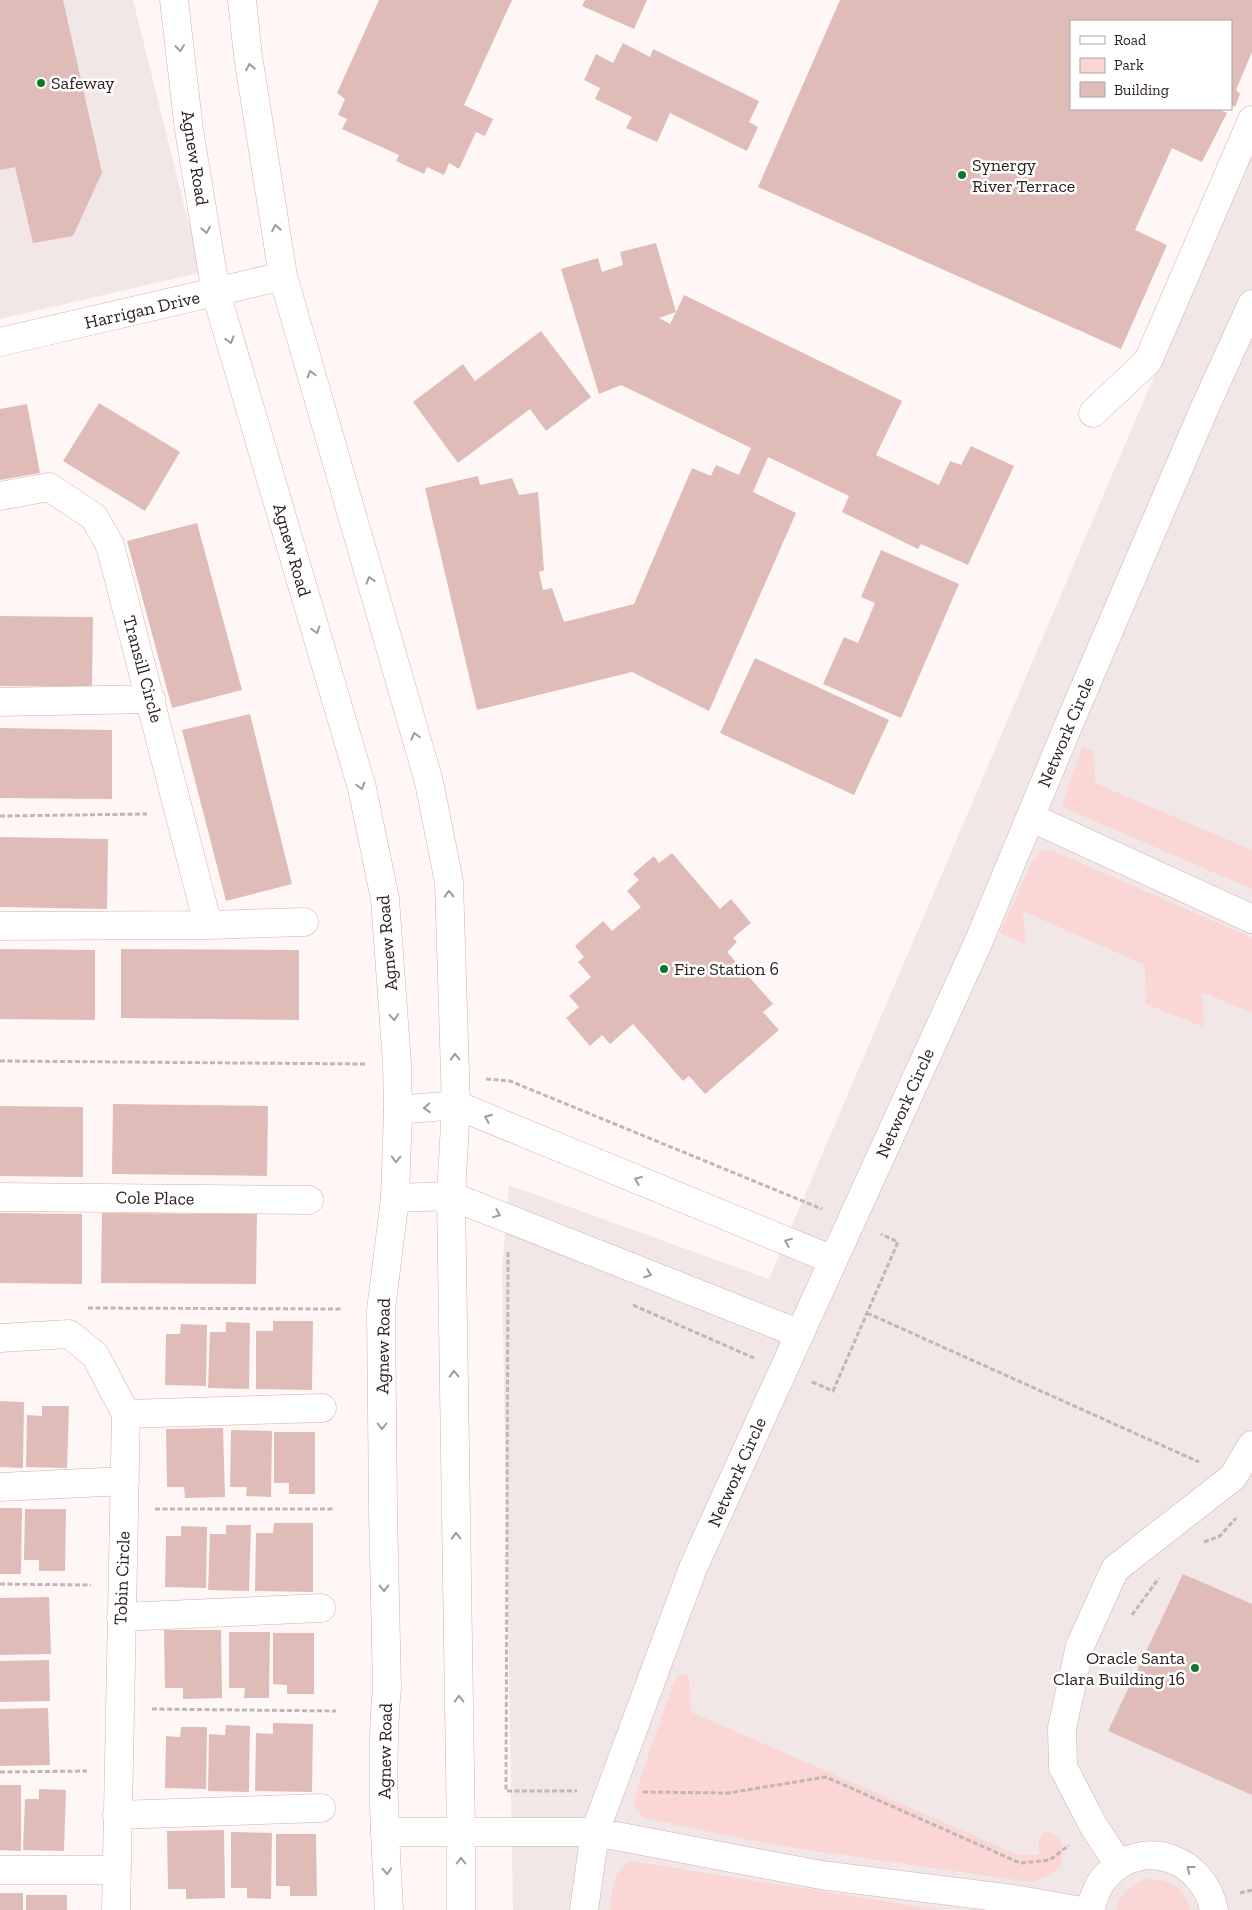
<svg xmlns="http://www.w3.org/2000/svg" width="1252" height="1910" font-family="'Zilla Slab',serif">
<rect width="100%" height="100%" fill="#fff7f6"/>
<!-- built -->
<path fill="#f0e7e6" d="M0 0H133L183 201 203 272 0 319Z
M1252 147V1910H513L502 1271 509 1185 769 1279Z"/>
<!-- green -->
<path fill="#fad7d4" d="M1082 747 1094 751 1095 783 1252 850V889L1062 807Z
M1051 850 1252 938V1013L1202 992 1204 1027 1146 1004 1145 965 1023 911 1026 945 1000 933 1032 862 1041 851Z
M679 1674H686L689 1679 691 1712 1018 1855H1039V1840L1043 1832 1053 1833 1062 1842V1865L1050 1876 1031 1882 774 1845 643 1818 633 1806 638 1786 675 1679Z
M631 1861 939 1910H610C613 1890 611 1871 631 1861Z
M1147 1879C1169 1879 1185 1887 1190 1910H1116C1120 1893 1131 1885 1147 1879Z"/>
<!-- building -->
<path fill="#e0bcb9" d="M0 0H63L102 173 73 236 33 243 15 167 0 170Z
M379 0H512L464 105 493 119 485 136 476 132 459 169 449 163 444 175 427 167 424 174 396 161 399 155 342 129 347 119 338 115 345 99 337 93Z
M585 0H647L634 29 582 6Z
M840 0H1252V52L1236 90 1240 94 1235 107 1231 105V21H1071V109H1218L1227 113 1202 162 1172 148 1135 230 1167 245 1121 349 758 187Z
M623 43 650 57 653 49 759 101 749 122 758 127 747 151 670 113 657 142 626 128 632 117 595 99 600 88 584 80 596 54 613 63Z
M656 243 676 312 659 318 670 324 676 312 684 295 902 401 876 455 939 485 950 461 961 465 971 446 1014 466 968 565 921 544 918 549 842 512 849 496 768 457 753 492 796 513 709 711 632 672 477 710 425 488 478 476 480 485 512 478 519 495 538 492 544 570 539 572 543 590 552 588 564 622 634 604 692 468 711 476 716 465 739 475 751 448 621 385 599 394 561 269 598 258 602 272 623 265 620 252Z
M541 331 591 397 546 431 530 409 458 463 413 402 463 364 475 381Z
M99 403 180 452 145 511 63 461Z
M27 404 40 473 0 480V409Z
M197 523 242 690 172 708 127 541Z
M881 550 959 584 901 718 823 684 844 637 858 643 875 603 861 597Z
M0 616 93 617 92 687 0 686Z
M755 658 889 720 854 795 720 733Z
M250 714 292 884 226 901 182 730Z
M0 728 112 730V799L0 798Z
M0 837 108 839 107 909 0 907Z
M672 853 720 909 731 899 751 923 733 938 737 942 727 952 773 1004 763 1012 779 1030 705 1094 689 1076 683 1081 633 1024 610 1044 602 1035 590 1046 566 1018 579 1007 569 996 591 977 578 962 584 957 575 946 603 921 612 931 641 907 627 891 639 880 633 874 654 856 659 863Z
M0 949 95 950V1020L0 1019Z
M121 949 299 950V1020L121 1018Z
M113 1104 268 1106 267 1176 112 1174Z
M0 1106 83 1107V1177L0 1176Z
M0 1213 82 1214V1284L0 1283Z
M102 1213 257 1214 256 1284 101 1283Z
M273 1321H313L312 1390 256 1389V1331H273Z
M226 1322 250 1323 249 1389 208 1388 210 1332H226Z
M181 1324 207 1325 206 1386 165 1385 166 1334H180Z
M0 1401 24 1402 23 1468 0 1467Z
M42 1406H69L67 1468 26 1467 27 1415 42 1416Z
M223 1428 225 1497 185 1498 184 1487H167L166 1429Z
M231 1430 272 1431 271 1497 246 1496 247 1487H230Z
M274 1432H315V1494H289V1483H274Z
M0 1508H22L21 1574H0Z
M25 1509H66L65 1571H39V1560H24Z
M274 1523H313V1592L255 1591 256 1533H273Z
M226 1525H251L249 1591 208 1590 210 1534H226Z
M181 1526 207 1527 206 1588 165 1587 166 1536H181Z
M1183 1574 1252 1604V1795L1108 1731Z
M49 1597 51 1654 0 1655V1598Z
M164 1630H221L222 1698 183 1699V1688H165Z
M229 1632H270L269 1698H244L245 1688H229Z
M273 1633H314V1694H287V1685L273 1684Z
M49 1660 50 1701 0 1702V1661Z
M48 1708 50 1765 0 1766V1709Z
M273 1723 313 1724 312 1792 255 1791 256 1733 273 1734Z
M226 1725 250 1726 249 1792 208 1791 209 1734 225 1735Z
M181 1727H207L206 1789 165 1788 166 1736 180 1737Z
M0 1785H21V1851L0 1850Z
M39 1789 66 1790 64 1851 23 1850 25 1799H39Z
M224 1830 225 1898 186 1899V1889H168L167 1831Z
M231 1832 272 1833 271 1899 247 1898V1888H231Z
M276 1834H316L317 1896H290V1886H276Z
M0 1893H23V1910H0Z
M26 1895H67V1910H26Z"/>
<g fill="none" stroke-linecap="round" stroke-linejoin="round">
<!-- minor casing -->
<g stroke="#d3afac" stroke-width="29">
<path id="minor" d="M0 342 283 276
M1093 413 1148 361 1252 120
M0 496 49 487 94 517 110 545 208 925 0 926
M0 702 151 699
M1030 817 1252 919
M208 925 304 922
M398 1110 456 1105 833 1260
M0 1197 309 1200
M395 1198 451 1196 800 1334
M0 1338 69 1334 95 1355 126 1414 116 1910
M126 1414 322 1408
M0 1487 125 1481
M121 1617 321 1608
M117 1815 321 1808
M385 1832H595L821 1875 1013 1899 1076 1910
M1119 1865 1093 1825 1063 1767 1062 1728 1080 1646 1115 1569 1233 1477 1252 1445
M0 1870H116
M584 1910 595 1832 693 1568 978 943 1069 724 1205 407 1252 304
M1090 1910C1094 1897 1097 1885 1107 1875 1144 1836 1204 1859 1214 1910"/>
</g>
<!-- major casing -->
<g stroke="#d3afac" stroke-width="29">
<path id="major" d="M174 0 189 130 216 293 362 788 385 899 397 1064 398 1110 395 1198 381 1310 383 1510 387 1687C380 1761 385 1836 389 1910
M242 0 248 56 283 276 429 782 449 882 456 1105 451 1196 461 1833V1910"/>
</g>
<!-- path -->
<path stroke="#c0b6b5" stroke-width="3" stroke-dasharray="5 2.5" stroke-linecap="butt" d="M0 816 147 814
M0 1061 366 1064
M486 1079 510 1081 822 1209
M508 1252 506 1791H577
M633 1305 754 1358
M88 1308 341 1309
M867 1313 1199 1462
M812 1382 833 1391 898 1242 881 1234
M155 1509H334
M1204 1542 1220 1536 1236 1518
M0 1584 91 1585
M1132 1615 1159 1578
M152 1709 336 1711
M0 1772 87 1771
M643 1792 728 1793 826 1777 1020 1863 1050 1860 1069 1845
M1240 1893 1252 1890"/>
<!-- minor -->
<use href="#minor" stroke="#fff" stroke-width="28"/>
<!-- major -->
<use href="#major" stroke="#fff" stroke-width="28"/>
</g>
<!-- one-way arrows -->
<defs><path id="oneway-chevron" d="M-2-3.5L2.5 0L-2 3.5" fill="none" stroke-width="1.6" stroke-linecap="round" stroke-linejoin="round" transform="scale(1.25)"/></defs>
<g stroke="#a09b9a">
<use href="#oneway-chevron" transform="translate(180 48) rotate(83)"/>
<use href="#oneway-chevron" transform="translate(250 67) rotate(-99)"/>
<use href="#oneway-chevron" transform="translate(276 228) rotate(-99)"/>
<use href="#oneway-chevron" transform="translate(206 230) rotate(81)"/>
<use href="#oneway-chevron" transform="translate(230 340) rotate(74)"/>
<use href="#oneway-chevron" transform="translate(311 374) rotate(-106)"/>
<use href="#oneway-chevron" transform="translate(370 580) rotate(-106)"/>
<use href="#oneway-chevron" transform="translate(316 630) rotate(74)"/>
<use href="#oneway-chevron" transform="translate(415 736) rotate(-106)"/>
<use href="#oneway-chevron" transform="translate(361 786) rotate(75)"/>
<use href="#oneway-chevron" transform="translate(449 894) rotate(-92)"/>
<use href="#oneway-chevron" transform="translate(394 1017) rotate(86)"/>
<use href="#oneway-chevron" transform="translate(455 1057) rotate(-92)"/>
<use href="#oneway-chevron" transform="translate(427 1108) rotate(175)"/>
<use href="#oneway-chevron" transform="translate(488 1118) rotate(-158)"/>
<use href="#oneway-chevron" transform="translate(396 1159) rotate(92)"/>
<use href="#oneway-chevron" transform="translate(638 1180) rotate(-158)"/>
<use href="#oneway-chevron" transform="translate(497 1214) rotate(22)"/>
<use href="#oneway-chevron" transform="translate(788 1242) rotate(-158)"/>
<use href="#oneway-chevron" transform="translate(648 1274) rotate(21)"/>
<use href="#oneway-chevron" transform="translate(454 1374) rotate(-91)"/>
<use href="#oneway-chevron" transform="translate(382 1426) rotate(90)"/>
<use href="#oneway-chevron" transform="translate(456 1536) rotate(-91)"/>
<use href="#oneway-chevron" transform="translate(384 1588) rotate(89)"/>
<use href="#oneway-chevron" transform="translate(459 1699) rotate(-91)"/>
<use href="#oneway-chevron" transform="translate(461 1861) rotate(-90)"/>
<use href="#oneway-chevron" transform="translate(1190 1869) rotate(-143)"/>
<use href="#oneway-chevron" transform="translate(387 1871) rotate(87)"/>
</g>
<!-- markers -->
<g fill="#0e792d" stroke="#fff" stroke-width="2">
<circle cx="41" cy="83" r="5"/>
<circle cx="962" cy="175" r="5"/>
<circle cx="664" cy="969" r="5"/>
<circle cx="1195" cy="1668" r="5"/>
</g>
<g text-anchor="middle" stroke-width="5" stroke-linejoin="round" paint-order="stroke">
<!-- poi labels -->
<g font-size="18" fill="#2d201f" stroke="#fff" text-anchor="start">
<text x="51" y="89">Safeway</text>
<text x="972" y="171">Synergy<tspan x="972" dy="21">River Terrace</tspan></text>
<text x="674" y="975">Fire Station 6</text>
<text x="1185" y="1664" text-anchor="end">Oracle Santa<tspan x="1185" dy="21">Clara Building 16</tspan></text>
</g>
<!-- street labels -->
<g font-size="18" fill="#2d201f" stroke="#fff">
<text transform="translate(195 158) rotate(81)" y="6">Agnew Road</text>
<text transform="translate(142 310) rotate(-13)" y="6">Harrigan Drive</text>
<text transform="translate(292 550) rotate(74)" y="6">Agnew Road</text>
<text transform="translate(143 669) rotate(75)" y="6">Transill Circle</text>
<text transform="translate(1066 732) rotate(-67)" y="6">Network Circle</text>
<text transform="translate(387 943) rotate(-95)" y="6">Agnew Road</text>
<text transform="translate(905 1103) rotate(-66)" y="6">Network Circle</text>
<text transform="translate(155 1198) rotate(1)" y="6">Cole Place</text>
<text transform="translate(383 1346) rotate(-89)" y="6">Agnew Road</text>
<text transform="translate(737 1472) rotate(-66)" y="6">Network Circle</text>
<text transform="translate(122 1578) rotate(-88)" y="6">Tobin Circle</text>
<text transform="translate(385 1751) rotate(-89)" y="6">Agnew Road</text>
</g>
</g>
<!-- legend -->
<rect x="1070" y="20" width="162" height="90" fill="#ffffff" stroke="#aba6a5"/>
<rect x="1080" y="36" width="25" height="8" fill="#ffffff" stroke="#aba6a5"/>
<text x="1114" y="45" font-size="15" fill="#2d201f">Road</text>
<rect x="1080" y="58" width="25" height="15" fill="#fad7d4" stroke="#aba6a5"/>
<text x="1114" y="70" font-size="15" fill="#2d201f">Park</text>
<rect x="1080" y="82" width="25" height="15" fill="#e0bcb9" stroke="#aba6a5"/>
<text x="1114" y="95" font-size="15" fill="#2d201f">Building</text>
</svg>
